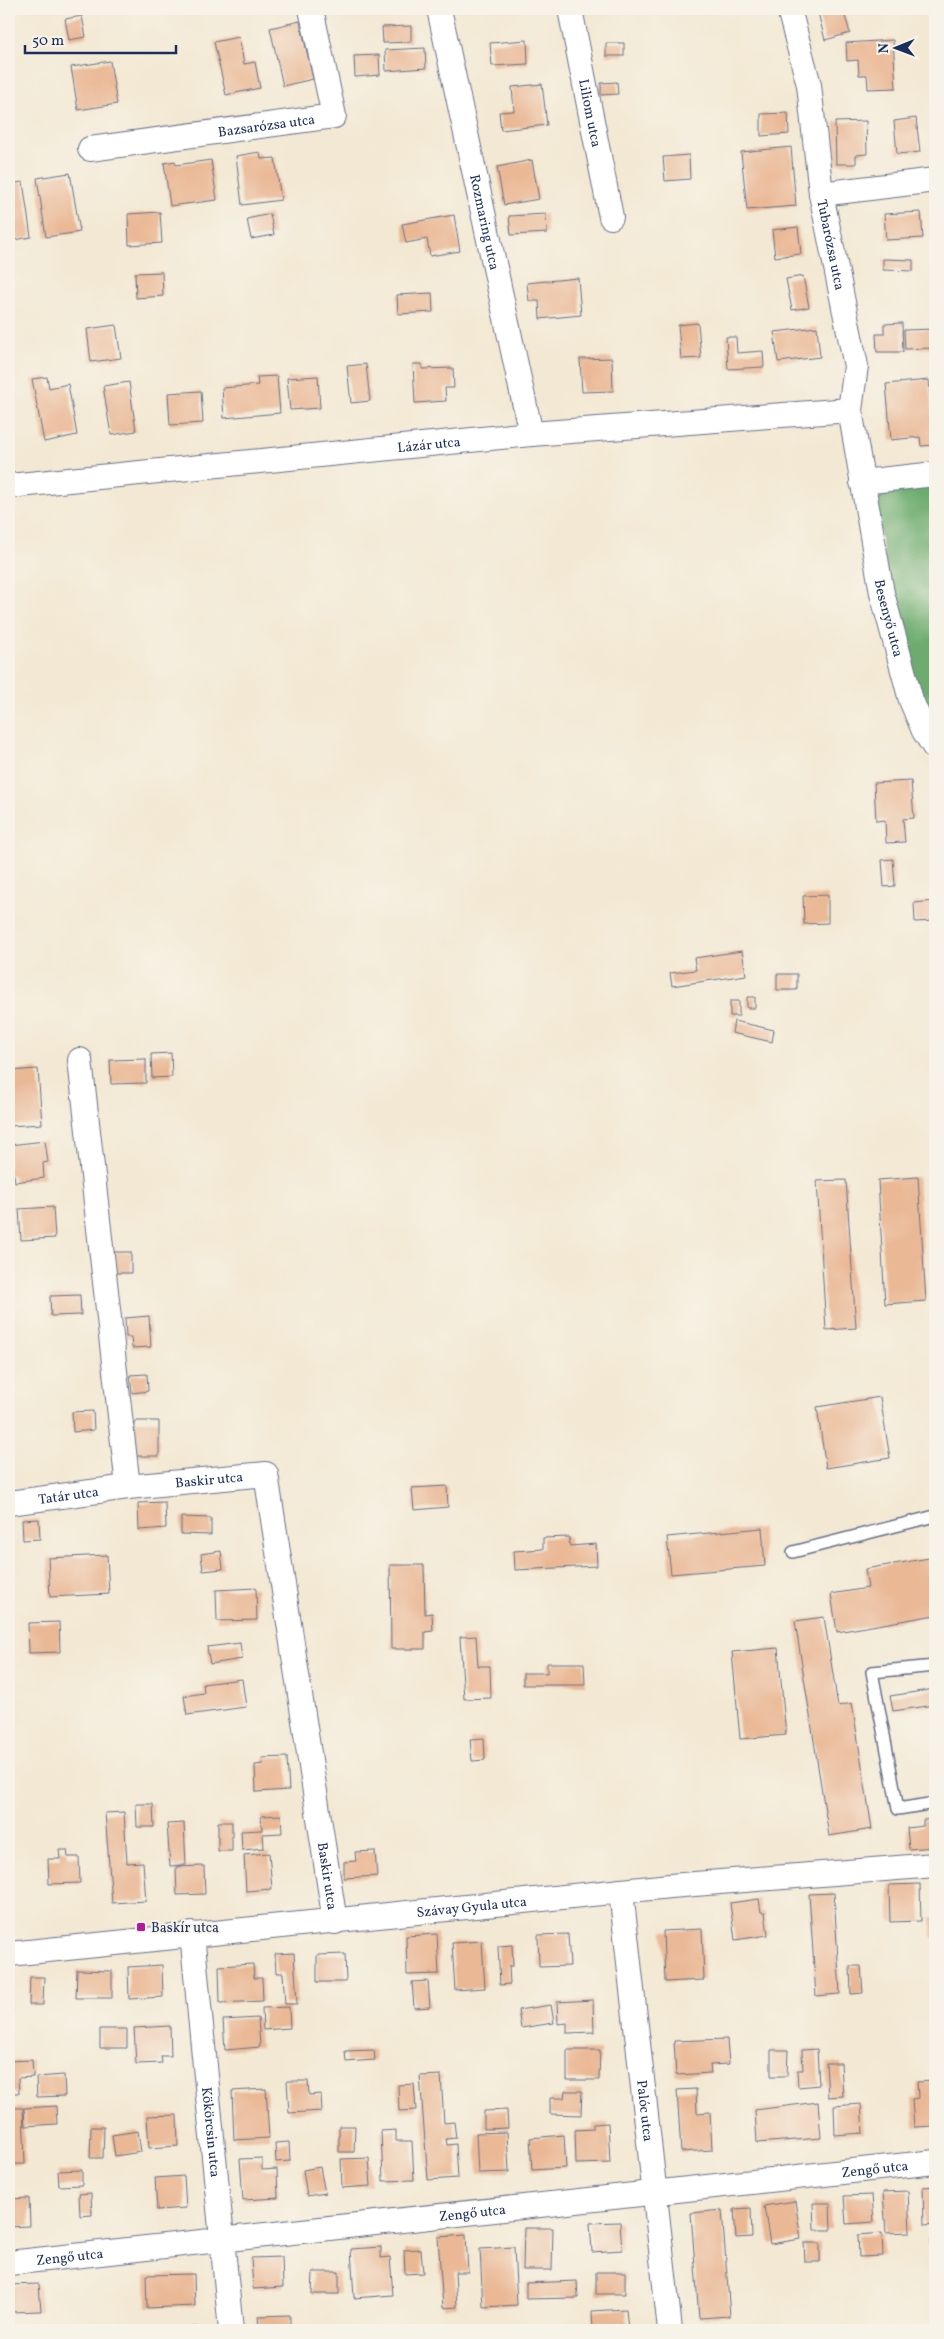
<svg xmlns="http://www.w3.org/2000/svg" width="944" height="2339" font-family="Vollkorn,serif">
<rect width="100%" height="100%" fill="#f7f3e8"/>
<filter id="ink" filterUnits="userSpaceOnUse"><feTurbulence type="fractalNoise" baseFrequency=".02" numOctaves="2"/><feDisplacementMap in="SourceGraphic" scale="10" xChannelSelector="R" yChannelSelector="G"/><feConvolveMatrix kernelMatrix="1 2 1 2 8 2 1 2 1" color-interpolation-filters="sRGB"/></filter>
<filter id="wash" filterUnits="userSpaceOnUse"><feTurbulence type="fractalNoise" baseFrequency=".0096" numOctaves="4" result="noise"/><feDisplacementMap in="SourceGraphic" scale="20" xChannelSelector="R" yChannelSelector="G"/><feGaussianBlur stdDeviation="1.12" result="paint"/><feColorMatrix in="noise" values="0 0 0 0 0 0 0 0 0 0 0 0 0 0 0 0 0 1.4 0 .05"/><feComposite in="paint" operator="in"/></filter>
<g filter="url(#wash)">
<rect width="100%" height="100%" fill="#f3e8d3"/>
<!-- forest -->
<path fill="#6dac6e" stroke="#446e66" d="M935 479V711L910 714 873 485Z"/>
<g id="blocks">
<!-- building -->
<path fill="#eab895" d="M817 9H843L850 33 825 40Z
M82 16 86 37 69 40 65 19Z
M300 21 313 79 283 86 270 28Z
M411 26V42L383 43 382 27Z
M239 37 244 64 255 62 260 88 226 95 214 42Z
M527 40 528 64 492 66 490 43Z
M893 40 896 88 868 89 867 75H859L858 60 847 61 846 43Z
M606 43H624V56H606Z
M425 48 426 68 386 71 385 50Z
M379 55 380 75 355 77 354 56Z
M110 61 117 104 78 110 71 67Z
M617 82 618 94 601 95V83Z
M542 84 547 125 501 130 499 112 514 111 512 87Z
M788 113 789 134 761 136V114Z
M916 118 920 152 897 154 894 121Z
M866 121 867 154 856 155V164H836L835 122Z
M791 147 796 206 747 210 741 152Z
M260 152 261 159 275 158 281 200 242 205 236 156Z
M689 155 690 179 665 181 663 157Z
M211 160 217 200 170 206 164 163 175 161 176 165Z
M532 160 539 199 504 205 497 167Z
M70 173 80 232 46 237 37 178Z
M23 182 31 237 9 241V184Z
M160 212 162 243 129 245 128 214Z
M921 212 923 238 886 240 884 214Z
M270 214 274 235 251 239 247 219Z
M546 214 547 233 511 235 509 216Z
M454 215 460 251 430 256 427 239 406 243 402 224Z
M798 227 801 254 775 257 772 230Z
M883 259 913 260V271L883 270Z
M162 272 163 296 136 298 135 273Z
M803 276 809 307 792 310 786 279Z
M578 278 581 315 540 319 539 301H529L527 283Z
M432 293 433 312 398 314 397 295Z
M698 323 701 358 681 359 678 325Z
M902 323 903 352H877L876 334H884V324Z
M116 325 121 358 91 362 87 329Z
M817 327 820 357 778 362 774 332Z
M935 329V348L905 349 904 330Z
M726 337H736L737 353 763 351 764 367 728 369Z
M612 358 613 391 582 392 580 359Z
M366 364 370 401 351 403 347 366Z
M413 364H422V369L453 368 454 388H445L446 401 415 403Z
M277 376 280 413 224 418 222 388 258 385 257 377Z
M318 376 320 408 290 410 287 378Z
M47 377 49 388 68 384 77 435 44 442 32 379Z
M929 380 935 445 921 446 920 437 891 440 886 384Z
M129 382 136 431 111 435 103 386Z
M201 391 203 423 170 425 168 393Z
M911 781 914 818 903 819 905 842 886 843 885 820 876 821 874 783Z
M893 859 895 886 884 887 882 860Z
M828 895V923L804 924 803 896Z
M935 901V921L915 922 914 903Z
M742 951 746 975 672 986 670 973 696 970 694 958Z
M777 974H797V990H777Z
M747 997H755V1008H747Z
M730 1001H739V1016H730Z
M734 1021 774 1030 772 1042 732 1033Z
M171 1053 172 1077 152 1078 151 1054Z
M146 1059V1083L111 1084 110 1060Z
M38 1069 42 1124 9 1126V1071Z
M45 1141 48 1162 43 1163 44 1178 15 1182 14 1175H9V1145Z
M918 1177 926 1301 885 1304 878 1180Z
M846 1180 856 1328 826 1330 817 1181Z
M53 1207 55 1238 21 1240 19 1209Z
M114 1252H131V1273H115Z
M80 1295 81 1315 51 1316 50 1296Z
M149 1316 151 1347 132 1348 131 1337H126L125 1318Z
M147 1374 148 1391 132 1393 130 1375Z
M880 1397 890 1458 826 1468 817 1407Z
M93 1411 94 1430 73 1432 72 1412Z
M135 1421H159V1456H134Z
M447 1486 448 1507 414 1510 412 1488Z
M165 1502 166 1528 139 1530 138 1503Z
M181 1517 211 1518V1535L181 1534Z
M39 1519 40 1539 23 1540 22 1520Z
M762 1528 765 1566 671 1574 667 1537Z
M569 1537 570 1546 596 1544 597 1566 515 1570 514 1551 543 1549V1538Z
M221 1551 223 1569 203 1571 201 1554Z
M107 1555 109 1594 50 1597 48 1558Z
M935 1557V1615L837 1632 831 1594 868 1588 865 1569Z
M390 1565H424L425 1614 432 1613 433 1631 425 1632V1649H391Z
M256 1588 257 1620 217 1621 216 1590Z
M824 1617 838 1706 852 1703 872 1829 829 1836 795 1621Z
M59 1622 60 1652 29 1653 28 1623Z
M476 1636 478 1666H490L491 1698 464 1699 460 1637Z
M240 1643 242 1659 210 1664 207 1647Z
M778 1648 786 1735 740 1739 732 1652Z
M547 1663H584L585 1685H523V1673H547Z
M242 1679 246 1707 187 1715 184 1696 204 1693 203 1684Z
M935 1689V1705L893 1711 890 1696Z
M484 1738 485 1760 472 1761 470 1739Z
M287 1757 289 1790 256 1792 255 1765 263 1764 262 1758Z
M136 1804H153L154 1827H137Z
M124 1812 127 1863 143 1862 146 1901 112 1903 105 1813Z
M281 1815 282 1833 263 1834 264 1848 242 1850 241 1831 262 1830 261 1816Z
M935 1819V1847L909 1849 907 1828 923 1826V1820Z
M218 1822H232V1851H218Z
M184 1823 186 1865 170 1866 167 1824Z
M59 1850H67L68 1857H79L80 1883 49 1884 48 1859H60Z
M375 1851 377 1876 344 1878V1862L356 1861 355 1852Z
M269 1853 272 1889 246 1891 244 1855Z
M204 1866 205 1894 177 1895 176 1867Z
M920 1884 921 1921 890 1922 889 1885Z
M834 1893 840 1994 816 1996 809 1894Z
M759 1899 761 1912H765L768 1935 735 1940 730 1903Z
M931 1917H935V1938H932Z
M702 1929 704 1980 665 1982 663 1931Z
M437 1934 439 1974 407 1975 406 1936Z
M568 1934 570 1966 539 1967 538 1935Z
M482 1941 485 1988 455 1990 452 1943Z
M512 1945 513 1966H509L510 1984 500 1985 498 1946Z
M294 1953 297 2004H285L283 1973H276L275 1954Z
M345 1954 346 1982H317V1955Z
M253 1964 254 1978H262L263 2001 220 2003 219 1966Z
M162 1965 163 1997 129 1999 128 1967Z
M850 1966H861L863 1993 851 1994Z
M77 1970 112 1971V1998H76Z
M30 1977H44L43 2005H29Z
M428 1981 430 2007 414 2008 412 1982Z
M9 1993H10L11 2012H9Z
M593 2000 594 2032 567 2033V2023L558 2024 557 2002Z
M551 2005 554 2023 521 2028 518 2010Z
M289 2007 290 2028 263 2030 262 2008Z
M258 2018 260 2047 225 2050 223 2020Z
M170 2026 171 2056H161L162 2063 136 2064 134 2028Z
M100 2029H127V2048H100Z
M727 2039 729 2064 710 2065 711 2073 676 2075 674 2041Z
M817 2049 819 2085 798 2087 797 2070H803L802 2050Z
M374 2050 375 2060 346 2062 345 2051Z
M567 2050H600L599 2080H567Z
M771 2050H788L787 2076H771Z
M32 2060 33 2077 18 2078 19 2093H9V2061Z
M826 2063H841L843 2096 828 2097Z
M64 2075 65 2096 37 2097 36 2077Z
M441 2075 444 2123 454 2122 456 2138 446 2139 447 2145 456 2144 458 2178 428 2180 420 2076Z
M287 2081H308L309 2095 321 2094 322 2111 289 2113Z
M935 2081V2126L914 2127 912 2099 918 2098 917 2082Z
M414 2084 416 2110 399 2111 398 2085Z
M266 2089 269 2138 234 2140 232 2091Z
M696 2089 697 2113 710 2112 712 2150 681 2152 677 2090Z
M565 2091H582L581 2115 550 2114V2098H564Z
M818 2102 821 2138 757 2143 755 2110Z
M861 2104 863 2133 835 2135 834 2106Z
M56 2106 57 2124 25 2126 24 2108Z
M9 2108H23L25 2164H9Z
M507 2110 508 2128 484 2129V2111Z
M177 2115 178 2146 149 2148 147 2116Z
M608 2123 610 2163 576 2164 575 2130 593 2129V2124Z
M339 2126H355L354 2152H339Z
M91 2127H104L103 2158H90Z
M396 2130V2141H412L414 2180 383 2181 381 2131Z
M138 2131 141 2152 115 2156 112 2135Z
M507 2132 509 2172 478 2173 476 2133Z
M564 2135 566 2168 532 2170 530 2138Z
M289 2142 290 2161 276 2162 275 2143Z
M262 2158V2170L277 2169 278 2198 243 2200 240 2159Z
M369 2158 371 2186 342 2188 341 2159Z
M320 2167 325 2193 307 2196 303 2170Z
M82 2170V2185L59 2186 58 2171Z
M184 2176 186 2208 157 2210 155 2178Z
M935 2186V2224L924 2225 923 2187Z
M908 2191 910 2232 886 2233 883 2192Z
M91 2193 92 2215 80 2216 79 2194Z
M872 2195 874 2222 846 2224 844 2196Z
M29 2198 30 2226 9 2227V2199Z
M795 2201 801 2239 770 2244 764 2206Z
M813 2203H830L831 2230H814Z
M751 2208 752 2237 736 2238 734 2209Z
M722 2210 730 2316 699 2318 691 2213Z
M620 2222 622 2250 592 2252 590 2223Z
M524 2228H553L552 2270H523Z
M882 2233 883 2256 859 2257 858 2235Z
M466 2235 468 2272H455L457 2307 443 2308 438 2237Z
M935 2238V2258H932L931 2239Z
M804 2243H820V2262H805Z
M381 2247V2258L390 2257 393 2295 354 2298 351 2249Z
M514 2247 517 2305 483 2307 480 2249Z
M421 2249 423 2273 405 2274 404 2250Z
M282 2257 283 2287 253 2289 251 2258Z
M313 2272H339V2294H312Z
M596 2272H625V2294H596Z
M194 2274 195 2306 147 2308 146 2275Z
M577 2281 578 2298 526 2299V2283Z
M39 2284 41 2311 9 2312V2285Z
M626 2309 628 2330H593L592 2311Z
M290 2315V2330H259L258 2316Z
M197 2327V2330H165V2329Z
M163 2328V2330H148V2329Z"/>
</g>
</g>
<g filter="url(#ink)">
<use href="#blocks" fill-opacity="0" stroke="#677087" stroke-width="1"/>
<g fill="none" stroke-linecap="round" stroke-linejoin="round">
<!-- service casing -->
<g stroke="#677087" stroke-width="14">
<path id="service" d="M793 1552 935 1516
M935 1666 872 1672 898 1809 935 1803"/>
</g>
<!-- minor casing -->
<g stroke="#677087" stroke-width="26">
<g id="minor">
<path id="s1" d="M439 9 531 434"/>
<path id="s2" d="M570 9 611 217"/>
<path id="s3" d="M789 9 809 85 821 194 856 366 850 410 882 593 911 700 924 731 935 748"/>
<path id="s4" d="M90 149 334 116 311 9"/>
<path d="M821 194 935 180"/>
<path d="M862 482 935 474"/>
<path id="s5" d="M9 486 531 434 850 410"/>
<path id="s6" d="M80 1060 128 1487 266 1474 335 1922"/>
<path id="s7" d="M9 1503 128 1487"/>
<path id="s8" d="M621 1891 670 2330"/>
<path id="s9" d="M192 1934 231 2330"/>
<path id="s10" d="M9 1954 670 1886 935 1865"/>
<path id="s11" d="M9 2263 935 2162"/>
</g>
</g>
<!-- service -->
<use href="#service" stroke="#fff" stroke-width="11"/>
<!-- minor -->
<use href="#minor" stroke="#fff" stroke-width="24"/>
</g>
</g>
<!-- markers -->
<rect fill="#b5179e" stroke="#f7f3e8" stroke-width="2" x="136" y="1922" width="10" height="10" rx="2.5"/>
<g text-anchor="middle" stroke-width="4" stroke-linejoin="round" paint-order="stroke">
<!-- street labels -->
<g font-size="14" fill="#1b2f5e" stroke="#f7f3e8">
<text dy="5" stroke="none"><textPath href="#s2" startOffset="106">Liliom utca</textPath></text>
<text dy="5" stroke="none"><textPath href="#s4" startOffset="178">Bazsarózsa utca</textPath></text>
<text dy="5" stroke="none"><textPath href="#s1" startOffset="218">Rozmaring utca</textPath></text>
<text dy="5" stroke="none"><textPath href="#s3" startOffset="240">Tubarózsa utca</textPath></text>
<text dy="5" stroke="none"><textPath href="#s5" startOffset="422">Lázár utca</textPath></text>
<text dy="5" stroke="none"><textPath href="#s3" startOffset="620">Besenyő utca</textPath></text>
<text dy="5" stroke="none"><textPath href="#s6" startOffset="511">Baskir utca</textPath></text>
<text dy="5" stroke="none"><textPath href="#s7" startOffset="60">Tatár utca</textPath></text>
<text dy="5" stroke="none"><textPath href="#s6" startOffset="975">Baskir utca</textPath></text>
<text dy="5" stroke="none"><textPath href="#s10" startOffset="465">Szávay Gyula utca</textPath></text>
<text dy="5" stroke="none"><textPath href="#s8" startOffset="221">Palóc utca</textPath></text>
<text dy="5" stroke="none"><textPath href="#s9" startOffset="199">Kökörcsin utca</textPath></text>
<text dy="5" stroke="none"><textPath href="#s11" startOffset="871">Zengő utca</textPath></text>
<text dy="5" stroke="none"><textPath href="#s11" startOffset="466">Zengő utca</textPath></text>
<text dy="5" stroke="none"><textPath href="#s11" startOffset="61">Zengő utca</textPath></text>
</g>
<!-- poi labels -->
<g font-size="14" fill="#1b2f5e" stroke="#f7f3e8" text-anchor="start">
<text x="151" y="1932">Baskír utca</text>
</g>
</g>
<!-- margin -->
<rect width="944" height="2339" fill="none" stroke="#f7f3e8" stroke-width="30"/>
<!-- north arrow -->
<g transform="translate(896 48) rotate(269)" stroke="#f7f3e8" stroke-width="4" paint-order="stroke">
<path d="M0-4L9 19L0 12L-9 19Z" fill="#1b2f5e"/>
<text y="-8" font-size="14" font-weight="bold" text-anchor="middle" fill="#1b2f5e">N</text>
</g>
<!-- scale -->
<path d="M25 45v8h151v-8" fill="none" stroke="#1b2f5e" stroke-width="2.5"/>
<text x="32" y="45" font-size="15" fill="#1b2f5e" stroke="#f7f3e8" stroke-width="4" paint-order="stroke">50 m</text>
</svg>
